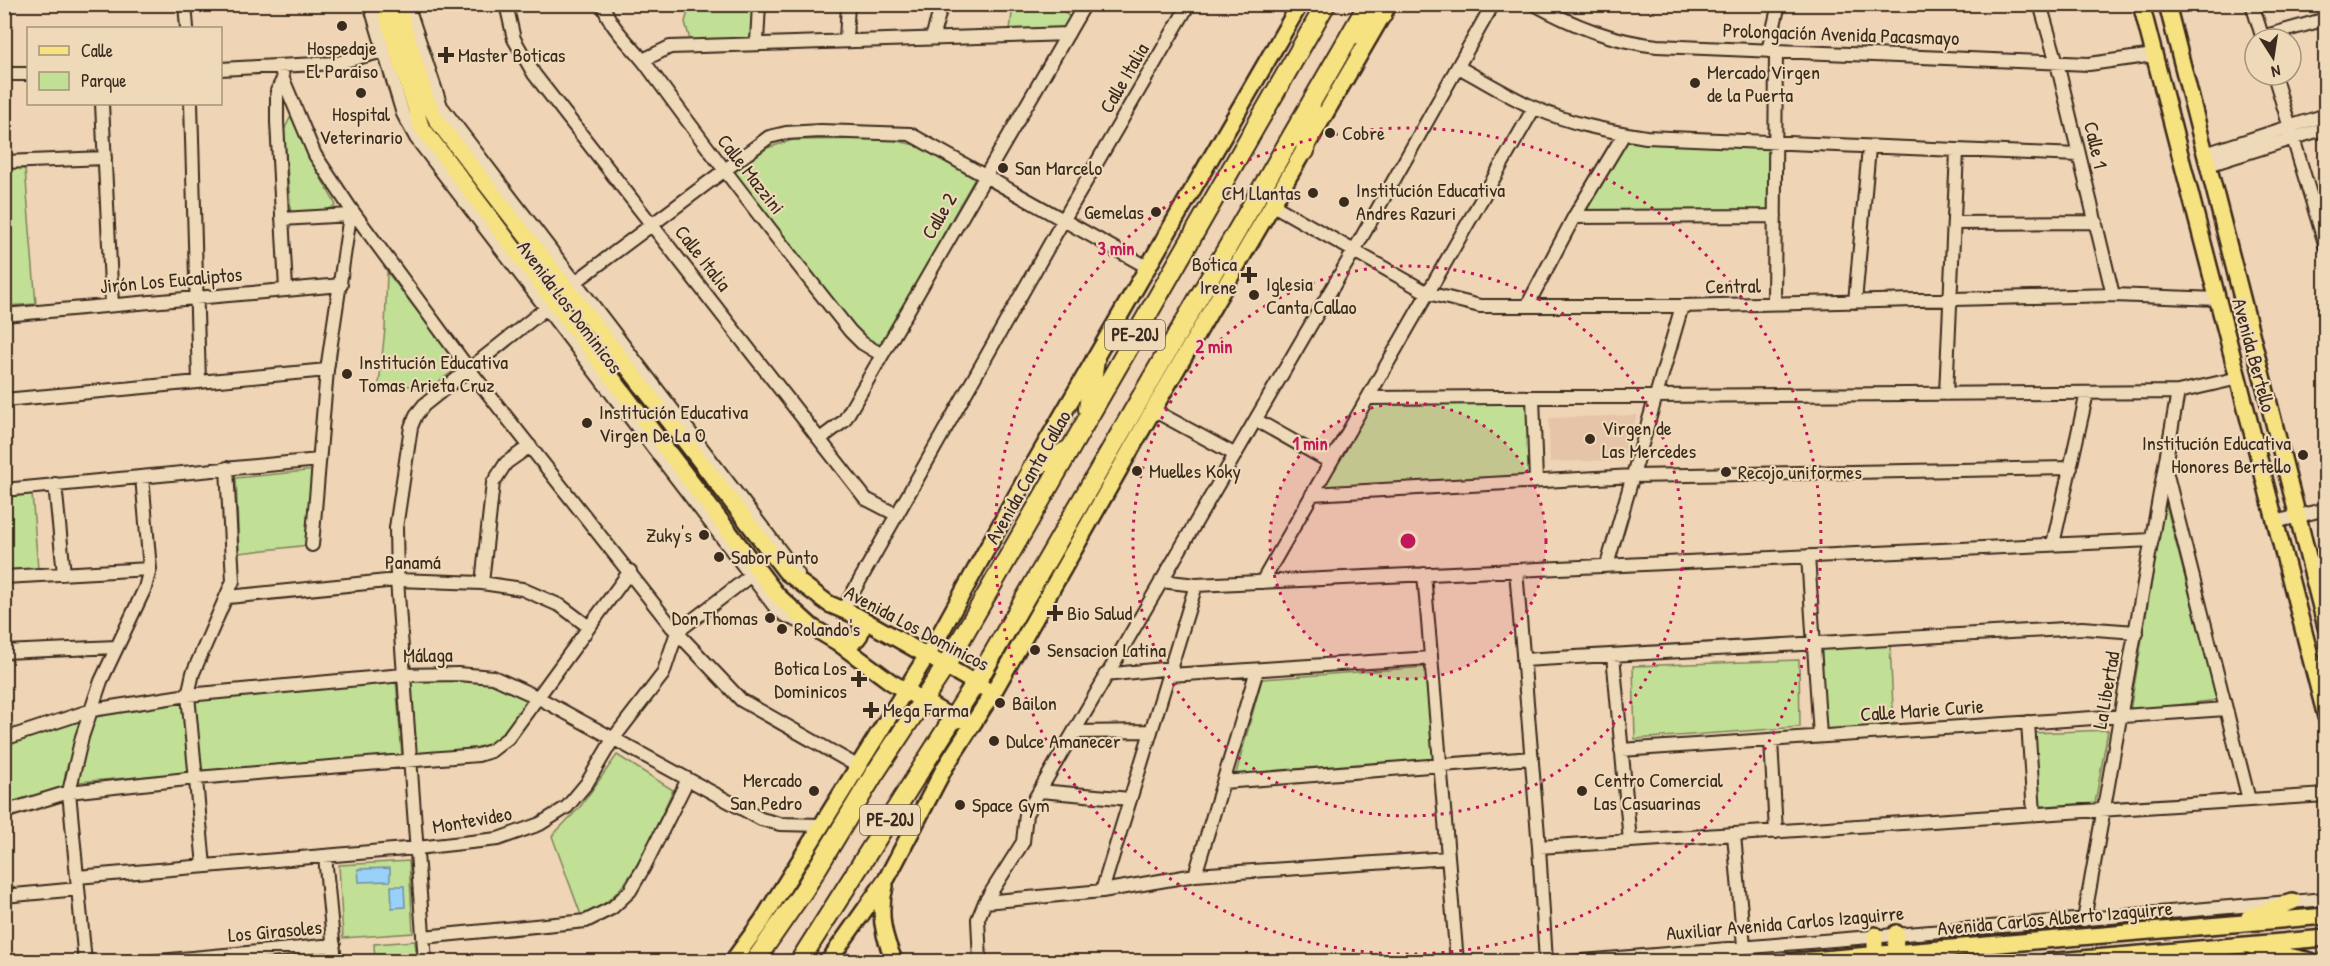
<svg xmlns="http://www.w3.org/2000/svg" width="2330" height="966" font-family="'Patrick Hand',sans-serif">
<rect width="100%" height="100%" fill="#efd4b5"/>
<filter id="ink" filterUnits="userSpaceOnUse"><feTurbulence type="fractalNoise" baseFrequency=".0167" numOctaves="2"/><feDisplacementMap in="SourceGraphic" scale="12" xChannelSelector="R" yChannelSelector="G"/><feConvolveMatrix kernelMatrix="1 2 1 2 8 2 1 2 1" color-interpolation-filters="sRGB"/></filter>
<g filter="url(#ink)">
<!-- built -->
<path fill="#e5c4a8" d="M1637 415 1622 460 1550 462 1549 418Z"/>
<!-- green -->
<path fill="#c2df96" stroke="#7e845a" stroke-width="1.5" d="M690 5H752V38L690 40 685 22Z
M1013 5H1059L1070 18 1066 29 1010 30Z
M291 116 308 155 336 205 326 211 291 214 284 130Z
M888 139 920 146 975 178 880 348 862 336 733 173 767 148 793 140Z
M1627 141 1770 149 1769 211H1584Z
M5 167 25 169 36 304 5 306Z
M387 272 460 366 426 391 411 386 379 385 385 329Z
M1529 402 1532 476 1321 489 1372 404Z
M316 470 309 545 239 553 236 478Z
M32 493 38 569 5 572V496Z
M2165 501 2217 700 2130 711Z
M1890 644 1894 729 1825 734 1818 648Z
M1799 660 1800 727 1635 739 1633 666Z
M1427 667 1435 760 1235 777 1262 679Z
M443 677 492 681 529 698C522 709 516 724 508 734 487 759 444 755 415 757L409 680Z
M396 680 402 757 201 773 193 697Z
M182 699 189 773 77 782 95 716Z
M84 716 65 774V789L5 808V741Z
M2108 730 2095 803 2036 808 2032 733Z
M617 755 673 790C653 831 630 903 581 915L552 836 580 807Z
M409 861 413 933 343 938 339 865Z
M415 941 416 961H375L374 944Z"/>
<!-- water -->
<path fill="#99d1f9" stroke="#738ea1" stroke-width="1.5" d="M390 868V881L359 882 358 869Z
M391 886H404L405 907 392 908Z"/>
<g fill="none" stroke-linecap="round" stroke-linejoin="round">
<!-- minor casing -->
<g stroke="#3b2a1e" stroke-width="16">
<path id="minor" d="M185 4 187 28
M370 4 403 114 416 138 775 607 784 615 807 625
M407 4 441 106 798 574
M506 4 514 39 534 74 866 499 897 515
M603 4C609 28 634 47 648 67 713 157 781 244 850 331L862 343 882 355
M1534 4C1574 26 1612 41 1657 46L2089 64 2154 55
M2040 4 2057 63 2113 295
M2252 4 2263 39
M2262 37 2326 19
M932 38 942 4
M846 40 848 4
M757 42 759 4
M1768 51 1779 4
M643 60 670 47 1068 34
M281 67 283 79 315 155 351 209 468 368 672 627 741 700 859 767
M1458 67C1483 80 1509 97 1535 108 1571 124 1608 131 1646 137L2078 155
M220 69 337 63 384 51
M4 74H28
M2274 75 2326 247
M283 79 277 91V122L286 289
M102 104 112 305
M191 104 199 382
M2205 154 2326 115
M4 162 105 158
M2208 165 2326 128
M1273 205 1428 293 1480 306H1682L2113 295 2218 299
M1574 217 1775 216
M282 219 350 215
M1954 223 2096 222
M574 283 769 137 786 133 821 131 910 134 1149 268
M1855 302 1869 148
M1774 304 1776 51
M1527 306 1574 217 1624 134
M4 315 341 285
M1946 394 1957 152
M1533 397 1536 481
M1368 398 2178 392 2239 378
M4 400 327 370
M1153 410 1234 454
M1256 420 1330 462
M820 439 844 421 1085 4
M2166 471 2249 800
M55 484 64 574
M4 490 319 460
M1312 494 1633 476 2071 468
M2275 522 2326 509
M2053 544 2087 393
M312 545 327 370 351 209
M1808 556 1820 736
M1607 565 1682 306
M1516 570 1539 847 1546 962
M1424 574 1457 962
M4 577 150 569
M1161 581 1196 585
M1262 582 1534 108
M482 583 493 483 506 463 530 446
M228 597 397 580 482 583 522 589 561 606 589 627
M843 610 1064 219 1189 4
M4 652 116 647
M1613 655 1630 841
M1523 660 2082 628 2136 632
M1105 675 1172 668
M1170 675 1431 658
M2028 722 2034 814
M1075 732 1151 731
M4 739 92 710 188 695 403 675 458 674 493 677 537 697 761 819 780 824 822 825
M1771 740 1776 832
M1621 750 2226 709
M1223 782 1532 758
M1040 791 1130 799
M4 812 69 792 196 778 478 755 491 751 508 738 630 571
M1734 835 1744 946
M1539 847 2326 795
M325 856 335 962
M204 866 188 695 193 673 233 581 227 468
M1195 875 1257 670
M77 877 417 848 498 839 540 824 567 807 587 783 613 739 663 674 677 632 750 576
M1102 891 1196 585 2152 540
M4 896 78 889
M985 902 1102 891 1195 875 1448 858
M2084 920 2178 392
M423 937 586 921 612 908 630 891 644 867 688 779
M85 962 69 792 82 737 101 681 145 588 150 569 142 477
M148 962 334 945
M425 962 397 580 396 528 411 427 416 415 424 405 545 309
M980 962 978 919 985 902 1023 842 1026 814 1359 242 1493 4
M1571 962 2326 899
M2308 962 2326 960"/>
</g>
<!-- major casing -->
<g stroke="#3b2a1e" stroke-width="20">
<path id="major" d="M383 4 421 126 777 595 812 627 837 642 891 682 954 719 963 720
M397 4 427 101 437 121 786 572 829 604 857 616 984 688
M2141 4 2326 717
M2167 4 2326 627
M837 642 850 643C862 638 865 627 857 616
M885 886C878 913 883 937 895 962
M2249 917 2292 902
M1875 935V962
M2255 949 2311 961
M732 962 762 921 936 641 1031 469 1300 4
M828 962 887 878 945 767 994 691 1153 410 1389 4
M1788 962 2326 916
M1895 962 1896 933
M2047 962 2326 938"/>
</g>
<!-- highway casing -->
<g stroke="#3b2a1e" stroke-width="22">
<path id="highway" d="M1353 35 1382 15
M1305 151 1311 108
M1088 409 1095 360
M1031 469 1070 449
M754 962 804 890 873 776 945 667 1326 4
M799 962 983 671 1368 4"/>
</g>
<!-- minor -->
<use href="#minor" stroke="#eed9b8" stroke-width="12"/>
<!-- major -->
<use href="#major" stroke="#f7e281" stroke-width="15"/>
<!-- highway -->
<use href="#highway" stroke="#f7e281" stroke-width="18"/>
</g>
</g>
<!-- distance rings -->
<circle cx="1408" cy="541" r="138" fill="#c2185b" fill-opacity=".12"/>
<g fill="none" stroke="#c2185b" stroke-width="3" stroke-dasharray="3 6">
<circle cx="1408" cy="541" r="138"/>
<circle cx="1408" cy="541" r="275"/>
<circle cx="1408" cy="541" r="413"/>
</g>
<!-- markers -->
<g fill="#3b2a1e" stroke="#eed9b8" stroke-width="2">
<circle cx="342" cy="26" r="6"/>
<path d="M443 46h6v6h6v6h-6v6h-6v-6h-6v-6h6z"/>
<circle cx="1695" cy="83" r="6"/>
<circle cx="361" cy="93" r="6"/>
<circle cx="1330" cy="133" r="6"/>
<circle cx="1003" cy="168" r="6"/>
<circle cx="1313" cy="193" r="6"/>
<circle cx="1344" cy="202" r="6"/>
<circle cx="1156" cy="212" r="6"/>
<path d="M1246 266h6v6h6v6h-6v6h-6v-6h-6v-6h6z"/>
<circle cx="1254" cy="295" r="6"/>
<circle cx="347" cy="374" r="6"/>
<circle cx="587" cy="423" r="6"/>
<circle cx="1590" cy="439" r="6"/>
<circle cx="2303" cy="455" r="6"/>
<circle cx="1137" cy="471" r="6"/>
<circle cx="1726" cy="472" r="6"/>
<circle cx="704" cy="535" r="6"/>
<circle cx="719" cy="557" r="6"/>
<path d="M1052 604h6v6h6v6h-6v6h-6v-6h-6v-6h6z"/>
<circle cx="770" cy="618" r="6"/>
<circle cx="782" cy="629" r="6"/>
<circle cx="1035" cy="650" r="6"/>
<path d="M856 670h6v6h6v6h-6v6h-6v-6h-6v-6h6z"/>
<circle cx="1000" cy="703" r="6"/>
<path d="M868 701h6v6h6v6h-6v6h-6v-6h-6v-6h6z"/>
<circle cx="994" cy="741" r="6"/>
<circle cx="814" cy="791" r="6"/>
<circle cx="1582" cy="791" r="6"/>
<circle cx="960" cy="805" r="6"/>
</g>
<g text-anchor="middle" stroke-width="4.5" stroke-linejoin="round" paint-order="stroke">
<!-- shield labels -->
<g fill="#eed9b8" stroke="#715e4c" stroke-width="1.5">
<rect x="1105" y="320" width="60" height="30" rx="4.5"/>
<rect x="860" y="805" width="60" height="30" rx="4.5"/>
</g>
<g font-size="18" font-weight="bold" fill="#3b2a1e">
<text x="1135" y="341">PE-20J</text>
<text x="890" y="826">PE-20J</text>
</g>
<!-- street labels -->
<g font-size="20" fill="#3b2a1e" stroke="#eed9b8">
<text transform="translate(1841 34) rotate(2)" y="7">Prolongación Avenida Pacasmayo</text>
<text transform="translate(1124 78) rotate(-60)" y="7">Calle Italia</text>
<text transform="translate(2096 145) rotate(77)" y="7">Calle 1</text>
<text transform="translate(751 174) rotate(52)" y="7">Calle Mazzini</text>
<text transform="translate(939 216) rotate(-60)" y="7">Calle 2</text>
<text transform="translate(703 258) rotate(52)" y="7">Calle Italia</text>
<text transform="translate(171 280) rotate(-5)" y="7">Jirón Los Eucaliptos</text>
<text transform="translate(1733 286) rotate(-1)" y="7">Central</text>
<text transform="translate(570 307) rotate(53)" y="7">Avenida Los Dominicos</text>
<text transform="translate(2254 355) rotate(75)" y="7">Avenida Bertello</text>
<text transform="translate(1028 477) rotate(-60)" y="7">Avenida Canta Callao</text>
<text x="413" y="569">Panamá</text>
<text transform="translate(917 628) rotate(28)" y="7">Avenida Los Dominicos</text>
<text transform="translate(428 655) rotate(-1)" y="7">Málaga</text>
<text transform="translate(2106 690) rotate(-80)" y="7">La Libertad</text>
<text transform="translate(1922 710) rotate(-4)" y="7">Calle Marie Curie</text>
<text transform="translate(472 820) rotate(-10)" y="7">Montevideo</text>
<text transform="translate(2055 918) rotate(-5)" y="7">Avenida Carlos Alberto Izaguirre</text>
<text transform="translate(1785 923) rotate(-5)" y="7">Auxiliar Avenida Carlos Izaguirre</text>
<text transform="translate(275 931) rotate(-5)" y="7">Los Girasoles</text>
</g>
<!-- poi labels -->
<g font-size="20" fill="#3b2a1e" stroke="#eed9b8" text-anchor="start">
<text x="342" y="55" text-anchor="middle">Hospedaje<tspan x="342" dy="23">El Paraiso</tspan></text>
<text x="458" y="62">Master Boticas</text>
<text x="1707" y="79">Mercado Virgen<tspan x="1707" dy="23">de la Puerta</tspan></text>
<text x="361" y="121" text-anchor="middle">Hospital<tspan x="361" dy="23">Veterinario</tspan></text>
<text x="1342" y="140">Cobre</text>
<text x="1015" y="175">San Marcelo</text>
<text x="1356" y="197">Institución Educativa<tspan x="1356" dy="23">Andres Razuri</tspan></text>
<text x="1301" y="200" text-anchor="end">CM Llantas</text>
<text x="1144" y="219" text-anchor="end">Gemelas</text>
<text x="1237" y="271" text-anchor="end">Botica<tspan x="1237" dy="23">Irene</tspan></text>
<text x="1266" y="291">Iglesia<tspan x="1266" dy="23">Canta Callao</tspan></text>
<text x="359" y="369">Institución Educativa<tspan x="359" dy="23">Tomas Arieta Cruz</tspan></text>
<text x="599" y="419">Institución Educativa<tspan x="599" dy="23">Virgen De La O</tspan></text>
<text x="1602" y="435">Virgen de<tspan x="1602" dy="23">Las Mercedes</tspan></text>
<text x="2291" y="450" text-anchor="end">Institución Educativa<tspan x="2291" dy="23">Honores Bertello</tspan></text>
<text x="1149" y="478">Muelles Koky</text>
<text x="1738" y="479">Recojo uniformes</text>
<text x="692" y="542" text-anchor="end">Zuky's</text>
<text x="731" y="564">Sabor Punto</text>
<text x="1067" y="620">Bio Salud</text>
<text x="758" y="625" text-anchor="end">Don Thomas</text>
<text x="794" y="636">Rolando's</text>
<text x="1047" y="657">Sensacion Latina</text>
<text x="847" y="675" text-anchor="end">Botica Los<tspan x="847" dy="23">Dominicos</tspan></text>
<text x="1012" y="710">Bailon</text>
<text x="883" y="717">Mega Farma</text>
<text x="1006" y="748">Dulce Amanecer</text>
<text x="802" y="787" text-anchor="end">Mercado<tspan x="802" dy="23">San Pedro</tspan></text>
<text x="1594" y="787">Centro Comercial<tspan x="1594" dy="23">Las Casuarinas</tspan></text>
<text x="972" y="812">Space Gym</text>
</g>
</g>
<circle cx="1408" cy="541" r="9" fill="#c2185b" stroke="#eed9b8" stroke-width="3"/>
<g font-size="18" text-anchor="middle" font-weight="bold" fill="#c2185b" stroke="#eed9b8" stroke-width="4.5" stroke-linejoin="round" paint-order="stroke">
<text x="1116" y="255">3 min</text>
<text x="1214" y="353">2 min</text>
<text x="1310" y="450">1 min</text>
</g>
<!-- margin -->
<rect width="2330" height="966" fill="none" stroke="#eed9b8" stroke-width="24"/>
<rect x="12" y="12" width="2306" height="942" fill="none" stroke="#3b2a1e" stroke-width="2" filter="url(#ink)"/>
<!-- legend -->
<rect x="27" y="27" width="195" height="78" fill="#eed9b8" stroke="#a6937a" stroke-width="1.5"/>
<rect x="39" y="46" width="30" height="9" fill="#f7e281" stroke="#a6937a" stroke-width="1.5"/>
<text x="81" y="57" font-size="18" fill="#3b2a1e">Calle</text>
<rect x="39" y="72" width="30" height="18" fill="#c2df96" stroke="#a6937a" stroke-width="1.5"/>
<text x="81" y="87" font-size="18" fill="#3b2a1e">Parque</text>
<!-- north arrow -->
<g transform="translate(2273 57) rotate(168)"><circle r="28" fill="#eed9b8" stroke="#a6937a" stroke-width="1.5"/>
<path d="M0-4.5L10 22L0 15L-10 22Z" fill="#3b2a1e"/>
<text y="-9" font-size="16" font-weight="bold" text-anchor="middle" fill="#3b2a1e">N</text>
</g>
</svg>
